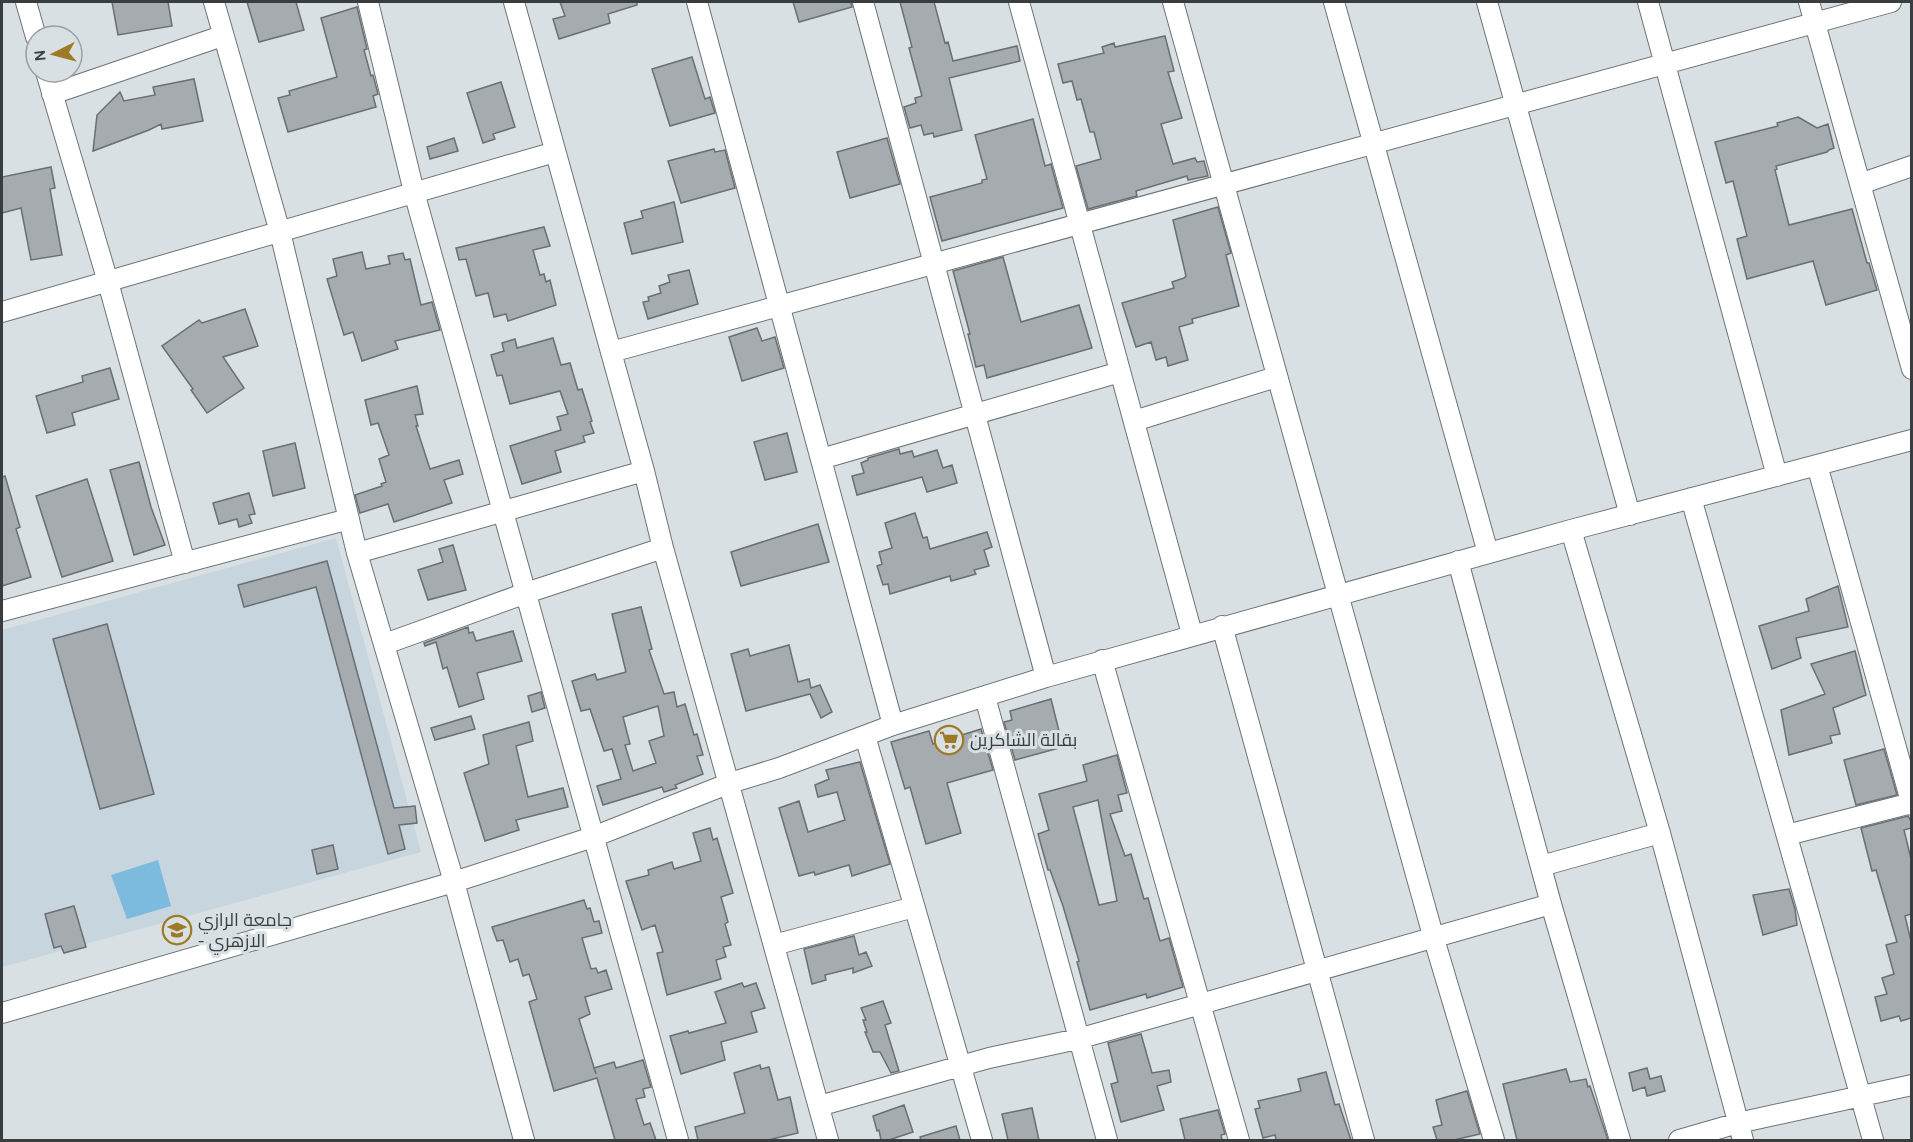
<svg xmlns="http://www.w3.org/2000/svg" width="1913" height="1142" font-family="Karla,Cairo,sans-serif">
<rect width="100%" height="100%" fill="#d9e0e4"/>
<!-- built -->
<path fill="#c7d5de" d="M336 538 421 852 2 967V630Z"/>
<!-- green -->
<path fill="#7dbbde" d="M158 860 171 906 127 919 111 875Z"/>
<!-- building -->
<path fill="#a5abaf" stroke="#696f73" stroke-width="1.5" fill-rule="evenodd" d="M112 2H168L172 26 118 35Z
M247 2H296L304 30 259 42Z
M560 2H637V5L608 14 610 23 559 39 553 19 565 16Z
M793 2H851L852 7 799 22Z
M900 2H934L945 43 948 42 953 61 1017 46 1020 61 949 78 962 130 934 137 933 133 924 135 921 125 910 128 904 107 916 103 915 98 922 96 909 48 912 47Z
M357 7 367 49 364 50 371 76 373 75 378 94 373 96 376 107 288 132 278 98 290 95 289 91 337 77 321 18Z
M1165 36 1174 71 1168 72 1182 118 1161 124 1173 164 1195 158 1197 162 1204 161 1208 176 1188 180 1187 176 1136 191 1137 196 1088 209 1076 166 1101 159 1094 132H1090L1081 99 1077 100 1072 81 1063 83 1058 64 1104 53 1102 47 1114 43 1115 47Z
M692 57 705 99 710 97 715 113 670 126 652 69Z
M194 79 203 121 162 129 161 124 149 130 93 151 97 115 120 92 124 101 155 95 153 87Z
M501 82 515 127 493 134 495 139 483 143 467 93Z
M1798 117 1817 128 1828 124 1834 148 1829 150 1827 152 1776 166 1777 169 1775 170 1789 225 1852 209 1867 263H1869L1877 290 1826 305 1813 261 1747 279 1737 239 1747 236 1733 181 1726 183 1715 142 1778 126 1777 123Z
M1033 119 1045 166 1051 164 1063 208 942 241 930 197 982 183V180L987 179 975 135Z
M454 138 458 151 430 159 427 147Z
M887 138 900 184 850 198 837 152Z
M714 149 715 152 725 150 735 188 681 203 668 161Z
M51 167 55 188 50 189 62 255 31 260 21 208 2 213V177Z
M674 202 683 242 632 254 624 223 643 218 641 211Z
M1218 207 1231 253 1226 255 1239 306 1192 319 1193 323 1179 327 1188 360 1168 366 1166 357 1156 360 1151 342 1136 347 1122 303 1174 288 1172 282 1184 278 1186 276 1173 220Z
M544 227 550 246 533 250 540 275 544 274 546 282 550 280 556 305 508 321 506 314 494 317 488 293 476 296 466 259 459 260 456 248Z
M362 252 366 269 390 264 388 256 403 253 405 260 410 259 421 305 432 302 440 330 395 341 398 349 362 361 353 332 344 335 327 279 337 276 333 259Z
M1003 257 1021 322 1079 305 1092 348 987 378 984 365 976 367 968 334H970L953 271Z
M689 270 698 304 648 319 643 302 649 301 648 297 661 293 659 286 670 282 668 275Z
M245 309 258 346 223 357 244 388 207 413 191 390 193 389 162 346 199 320 202 323Z
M757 328 762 341 775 337 784 368 742 381 729 337Z
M553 338 561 365 570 363 578 390 582 389 592 421 590 422 594 433 583 436 585 442 555 451 561 472 522 484 510 446 561 430 557 417 568 414 560 391 510 404 502 375 497 376 491 355 504 351 502 343 515 339 517 348Z
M110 368 119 399 72 413 75 425 47 433 36 396 83 382 82 376Z
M417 386 423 414 415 415 418 426H416L430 469 459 460 463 474 444 480 452 503 394 522 388 504 360 513 355 495 382 486 381 484 386 482 379 459 389 455 378 423 371 425 365 400Z
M787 433 797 472 765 480 754 442Z
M295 443 305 488 273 496 263 451Z
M899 449 900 454 912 451 914 457 937 450 943 468 952 465 957 483 927 492 922 477 857 495 852 476 864 473 861 463 868 460V458Z
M139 462 151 507 165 545 134 555 110 470Z
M5 476 20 527 16 529 31 577 2 586V477Z
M87 479 113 561 62 577 36 496Z
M249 493 255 514 249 515 252 523 239 527 237 519 219 524 213 503Z
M915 513 923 538 927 537 930 549 987 532 992 547 984 550 989 566 974 570 976 574 951 581 950 576 890 594 888 584 883 585 877 566 882 564 879 552 892 548 885 523Z
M818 524 829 562 741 586 731 552Z
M453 545 466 590 428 600 418 570 443 562 439 549Z
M327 561 394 808 415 806 417 823 399 825 405 849 388 854 316 587 244 607 238 585Z
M1838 586 1848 627 1796 638 1801 658 1772 669 1759 626 1809 611 1806 599Z
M641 607 652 649 649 650 664 694 674 692 677 707 685 704 694 735 697 734 703 755 697 756 703 774 675 785 677 788 664 792 662 787 603 805 597 786 621 779 612 749 604 751 590 709 581 711 572 681 595 674 597 680 626 672 612 614ZM658 706 664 736 649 741 656 763 633 771 625 745 630 744 623 717Z
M107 624 154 794 100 809 53 639Z
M468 627 469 633 473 632 476 641 513 631 522 661 477 673 484 699 459 707 447 667 443 669 436 642 425 646 424 643Z
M789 645 798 682 809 679 811 688 820 685 832 712 821 718 810 694 746 711 731 654 748 649 750 656Z
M1855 651 1866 695 1833 708 1840 734 1830 736 1832 743 1789 755 1781 710 1825 694 1811 664Z
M541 692 545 708 532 712 528 696Z
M1051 699 1063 747 1015 760 1004 722 1012 720 1010 711Z
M471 716 475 729 435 740 431 728Z
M529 722 533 741 516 746 528 797 563 788 568 807 516 820 519 830 485 841 464 773 489 764 483 735Z
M981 729 993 770 947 783 961 833 926 844 910 787 905 789 891 742 929 731 933 744Z
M1884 749 1897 795 1856 805 1844 760Z
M1117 755 1127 793 1118 795 1122 811 1110 814 1125 856 1131 854 1144 899 1148 898 1160 941 1169 938 1183 987 1147 998 1146 994 1090 1010 1077 962 1079 961 1063 906 1050 870H1048L1038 834 1049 830 1039 794 1087 781 1083 765ZM1098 800 1117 901 1099 905 1073 807Z
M860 762 890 864 852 876 849 865 815 875 814 872 799 876 779 808 799 801 808 832 845 820 837 792 818 797 815 785 829 779 826 770Z
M1908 816 1911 821V828L1904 830 1911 859V914L1905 916 1911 941V1018L1901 1021 1899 1016 1881 1021 1875 997 1887 994 1882 978 1894 974 1886 945 1897 942 1876 870 1872 871 1861 828Z
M710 828 713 840 717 838 733 893 721 897 728 922 725 924 731 945 723 947 726 957 716 960 721 979 667 995 657 953 663 952 655 925 642 930 626 881 649 875 648 870 672 862 674 869 701 861 693 833Z
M333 845 338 869 317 874 312 850Z
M1789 889 1795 909 1797 925 1763 935 1753 895Z
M584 900 587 909 590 908 594 922 599 921 602 933 582 938 591 969 596 968 598 973 606 970 612 989 585 997 590 1014 579 1019 596 1074 594 1068 614 1062 616 1068 643 1060 651 1087 643 1089 645 1097 636 1099 644 1125 650 1123 656 1140H615L597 1078 554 1091 529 1002 537 999 529 974 523 976 518 959 510 962 503 940 497 941 492 927Z
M74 906 86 947 64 953 61 946 54 948 45 914Z
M854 936 859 955 866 952 872 966 853 973V968L825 975 826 980 812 984 804 949Z
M742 983 744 987 756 983 765 1008 751 1012 757 1032 721 1042 725 1060 681 1074 670 1036 688 1031 689 1033 726 1023 715 992Z
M883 1001 891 1023 885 1025 899 1071 891 1073 880 1052H873L865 1032H867L863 1020H866L861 1008Z
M1141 1034 1152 1073 1169 1070 1171 1082 1157 1086 1164 1110 1121 1122 1111 1084 1118 1082 1108 1043Z
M760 1065 761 1069 769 1067 778 1100 790 1097 798 1133 768 1140H698L695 1127 745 1113 734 1073Z
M1647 1068 1650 1079 1661 1076 1665 1091 1647 1096 1645 1087 1633 1091 1629 1073Z
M1566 1069 1570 1082 1586 1079 1588 1087 1590 1086 1608 1140H1517L1503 1084Z
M1326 1072 1335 1105 1339 1104 1351 1140H1276L1275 1135 1263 1138 1255 1109 1260 1108 1258 1101 1301 1091 1298 1079Z
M1467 1091 1480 1134 1454 1140H1437L1433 1127 1442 1125 1436 1100Z
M904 1105 913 1132 889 1140H881L879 1130 877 1131 873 1116Z
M1032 1108 1039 1140H1008L1002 1114Z
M1218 1110 1225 1134 1221 1135 1222 1140H1185L1180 1119Z
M956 1126 960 1140H921L920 1137Z"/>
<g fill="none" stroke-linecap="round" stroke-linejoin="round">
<!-- minor casing -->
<g stroke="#6d7377" stroke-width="22">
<path id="minor" d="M26 2 36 37
M214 2 280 232 357 553 454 882 524 1140
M368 2 414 192 678 1140
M514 2 644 471 663 548 828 1140
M697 2 893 725
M863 2 1046 677
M1019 2 1192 634
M1173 2 1434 939 1494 1140
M1334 2 1488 553
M1487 2 1630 515
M1648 2 1777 476
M1809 2 1912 369
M46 72 108 282 185 563
M52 94 222 36
M1860 184 1912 166
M2 312 555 152
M611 352 1891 2
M1134 421 1276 377
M821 459 1120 372
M1817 465 1912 805
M1691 498 1873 1140
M1571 530 1660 833 1743 1140
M357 553 644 471
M1458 561 1551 904 1620 1140
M2 611 349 519
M1222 626 1364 1140
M385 644 526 593 663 548
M1102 660 1239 1140
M985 697 1107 1140
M865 736 982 1140
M1787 835 1912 803
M1541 866 1660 833
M774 945 914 907
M2 1013 454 882 593 837 730 783 779 768 893 725 1046 677 1571 530 1912 440
M819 1106 989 1058 1078 1039 1551 904
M1679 1140 1738 1123 1912 1085"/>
</g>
<!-- minor -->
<use href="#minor" stroke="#fff" stroke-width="20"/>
</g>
<!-- icons -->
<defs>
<g id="supermarket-ring" transform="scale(1.5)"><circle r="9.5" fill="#d9e0e4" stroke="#9d7a25" stroke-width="1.5"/><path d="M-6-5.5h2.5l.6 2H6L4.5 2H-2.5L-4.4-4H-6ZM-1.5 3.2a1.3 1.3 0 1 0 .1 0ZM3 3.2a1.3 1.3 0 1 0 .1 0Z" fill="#9d7a25"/></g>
<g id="university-ring" transform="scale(1.5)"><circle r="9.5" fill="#d9e0e4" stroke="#9d7a25" stroke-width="1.5"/><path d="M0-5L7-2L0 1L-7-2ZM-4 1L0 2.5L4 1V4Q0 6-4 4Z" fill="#9d7a25"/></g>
</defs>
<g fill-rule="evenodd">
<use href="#supermarket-ring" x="949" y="740"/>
<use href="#university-ring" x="177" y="930"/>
</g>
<g text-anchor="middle" stroke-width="6" stroke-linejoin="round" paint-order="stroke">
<!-- poi labels -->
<g font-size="18" fill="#3a3d3f" stroke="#d9e0e4" text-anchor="start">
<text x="970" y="746">بقالة الشاكرين</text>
<text x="198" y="926">جامعة الرازي<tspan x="198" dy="21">- الازهري</tspan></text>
</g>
</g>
<!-- border -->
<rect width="1913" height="1142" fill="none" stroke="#3a3d3f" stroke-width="6"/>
<!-- north arrow -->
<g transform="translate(54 54) rotate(264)"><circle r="28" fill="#d9e0e4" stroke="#999fa2" stroke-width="1.5"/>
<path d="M0-4.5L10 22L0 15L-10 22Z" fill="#9d7a25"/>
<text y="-9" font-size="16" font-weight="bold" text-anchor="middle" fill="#3a3d3f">N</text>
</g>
</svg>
